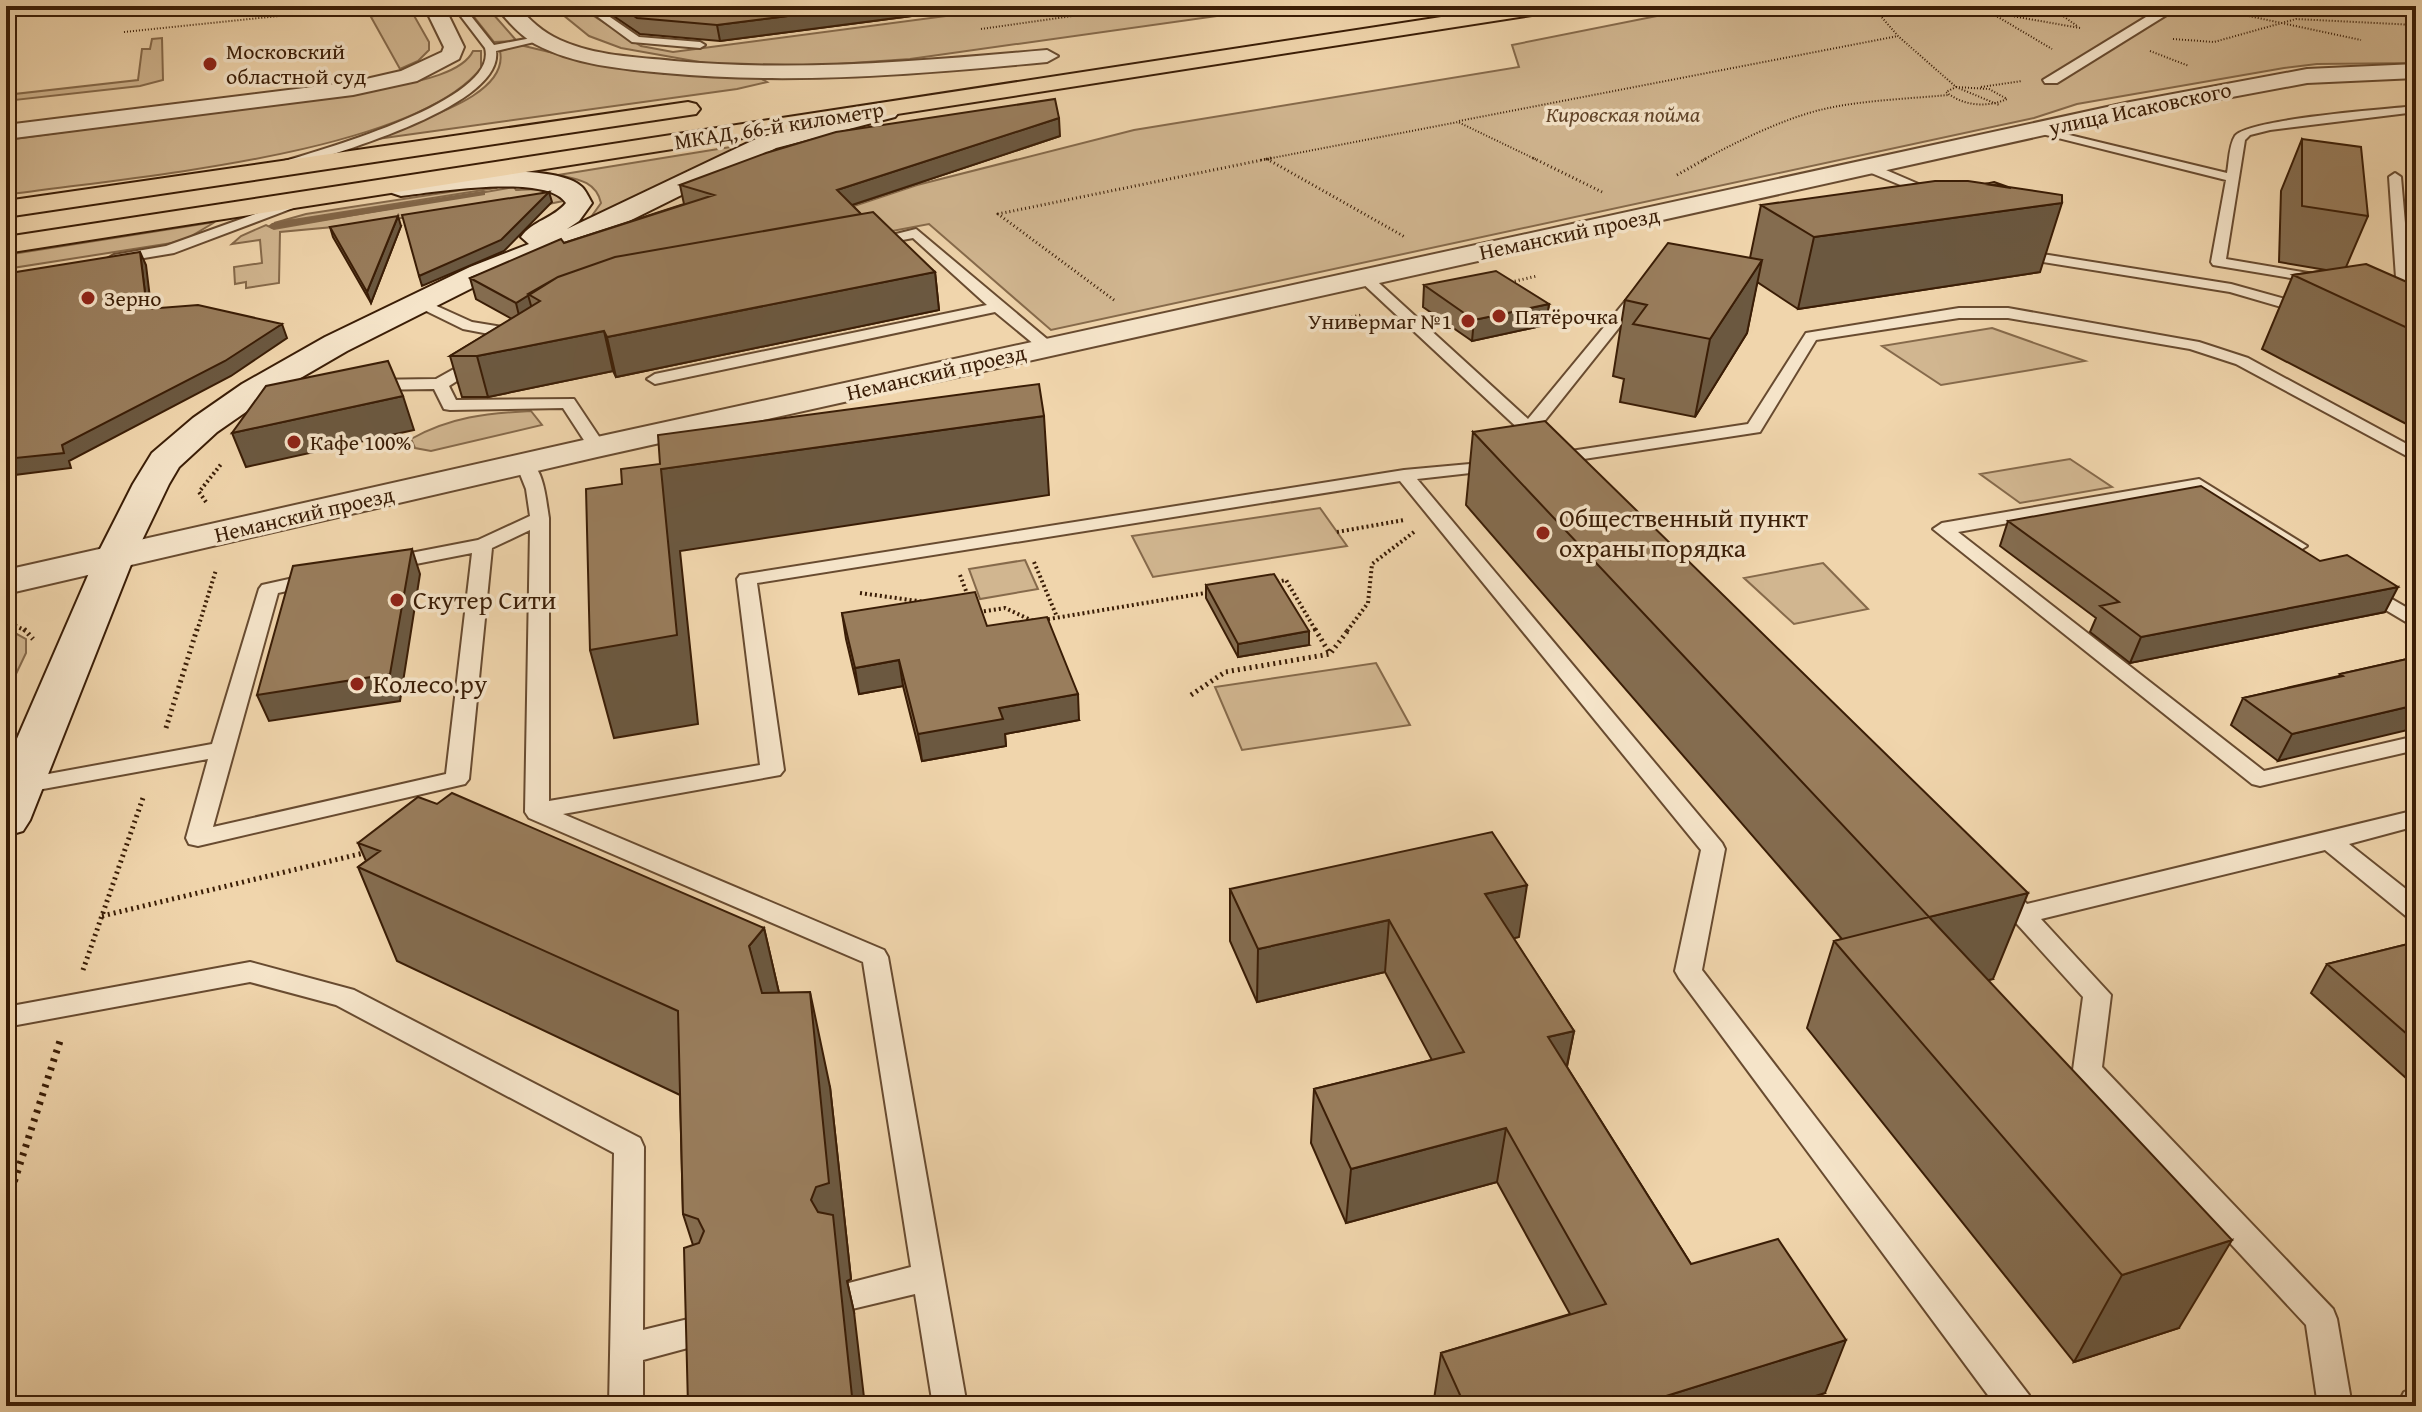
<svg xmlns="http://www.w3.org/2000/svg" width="2422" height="1412" font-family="'Gentium Book Plus',serif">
<rect width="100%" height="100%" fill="#f0d5ac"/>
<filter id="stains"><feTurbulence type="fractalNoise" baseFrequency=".0025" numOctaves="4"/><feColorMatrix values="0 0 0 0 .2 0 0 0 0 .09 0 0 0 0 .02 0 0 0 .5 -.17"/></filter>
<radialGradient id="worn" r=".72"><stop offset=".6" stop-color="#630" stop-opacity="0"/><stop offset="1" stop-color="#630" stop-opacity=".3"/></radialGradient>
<!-- green -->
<path fill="#d1b690" stroke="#866a4b" stroke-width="2" d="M486 6 515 39 514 41 494 42 467 8Z
M552 6H578L641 46 673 52 1021 6H1288L910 59 779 68 722 66 621 48 589 36Z
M1707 6H2416V63L2317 64 2284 68 2077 104 2034 118 1051 330 929 224 632 280 917 185 1134 130 1519 67 1512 45Z
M406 10 412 12 429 42V50L418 61 400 69 371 17 386 11Z
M162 38 163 80 140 86 6 101V95L138 80 142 49H150L152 39Z
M520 45 566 56 758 77 767 82 737 89 377 139C407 122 510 99 500 51Z
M473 51H481V68C411 156 119 178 6 195V140L385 88C409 83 462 75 473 51Z
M749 144 586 224 601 203C596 181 577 179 558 175Z
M494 185 496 188 274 223 306 214Z
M514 187 516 190C534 189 551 186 563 201L549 204 528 199 355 225 280 232 279 283 246 288V282L235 284 234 267 262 263 260 240 232 244 241 236 266 225 274 229Z
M215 222 188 238 172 243 6 269V255Z
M1992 328 2085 361 1941 385 1882 346Z
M531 411 542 425 431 451 415 448 411 439C450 417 487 413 531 411Z
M2070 459 2112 487 2020 503 1980 474Z
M1320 508 1347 546 1153 577 1132 536Z
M1025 560 1038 589 980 599 969 569Z
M1823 563 1868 609 1794 624 1744 578Z
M6 628 26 639V653L6 695Z
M1376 663 1410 725 1242 750 1215 687Z"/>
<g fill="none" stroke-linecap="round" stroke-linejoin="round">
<!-- stream -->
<path fill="#826648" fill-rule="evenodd" d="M482 191H485V195L272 229 268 226 272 223Z"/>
<!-- service casing -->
<g stroke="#684b30" stroke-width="4">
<path id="service" d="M365 6H380L375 9Z
M453 6H463L494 45 542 36 547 39 496 51C504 107 329 155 286 169H278V163C317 151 500 101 485 48Z
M583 6H594L639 37 700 42 705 45 700 48 632 42Z
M2416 106V112L2270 130 2250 135 2245 140 2226 259 2326 276V282L2321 283 2213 265 2211 262 2226 180 2026 130 2032 126 2227 173C2229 162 2229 145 2235 136 2247 119 2388 109 2416 106Z
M2414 160 2416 168 2410 167V161Z
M1864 164H1872L1944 195 1932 198 1864 170Z
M2395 173 2401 177 2411 292 2404 296 2397 292 2389 177Z
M297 199 309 202 174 253 114 263 107 259 114 255 166 246Z
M916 229 1053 344V350H1041L995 312 655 384 647 379 655 374 987 305 913 238 871 246 864 242Z
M2017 250 2231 284 2314 307 2317 310 2309 315 2230 292 2012 257 2010 254Z
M1364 273 1369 274 1528 419 1637 287H1647L1649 290 1539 428 1555 444 1546 449 1523 433 1359 280 1357 277Z
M419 298 472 322 520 330 528 335 520 340 463 329 414 305V299Z
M1959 308H2008L2199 342 2248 358 2416 449V461L2236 364 2190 349 2008 318H1959L1816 340 1760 432 1551 464 1542 459 1551 454 1748 424 1806 333Z
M479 355 487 360 485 363 449 386 456 400 574 399 606 447 603 451H591L563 408 450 410 444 409 434 389 367 390 359 385 367 380 436 379Z
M525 459C544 464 546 501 549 518V801L760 765 737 579 740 575 1404 470 1503 461 1506 465 1497 470 1417 479 1722 843 1725 849 1702 970 2029 1395 2034 1406H1996L1679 978 1675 971 1701 850 1400 481 757 583 784 770 780 775 563 814 884 950 888 957 967 1406H933L915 1294 852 1309 841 1305 836 1295 841 1285 911 1267 863 962 529 818 525 812 530 530 492 548 469 779 465 784 198 846 189 844 186 838 208 759 21 793 13 791 9 786 13 781 21 779 212 744 259 589 262 585 316 573 326 579 323 583 278 593 213 827 446 774 472 553 385 570 375 564 385 558 478 540 530 516 526 489 516 464Z
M2199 479 2307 546 2297 552 2290 550 2196 490 1958 532 2264 771 2416 736V750L2260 786 2252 784 1933 529 1942 523Z
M2366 584 2416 613V628L2359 594 2356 590 2359 586Z
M2416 810V826L2349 844 2416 897V920L2407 917 2325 850 2041 919 2111 995 2102 1067 2333 1309 2337 1319 2352 1406H2318L2306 1325 2077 1078 2073 1070 2083 997 1988 892 1992 886C2009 881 2016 892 2027 904Z
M250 962 354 990 640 1138 644 1147 643 1330 713 1313 725 1318 729 1328 725 1338 643 1360V1406H609L614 1153 336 1005 250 982 6 1027V1007Z
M2416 1387V1406H2397L2404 1392Z"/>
</g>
<!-- pedestrian casing -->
<g stroke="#684b30" stroke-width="4">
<path id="pedestrian" d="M2164 6H2181L2057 83H2045L2043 80Z"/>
</g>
<!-- minor casing -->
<g stroke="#684b30" stroke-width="4">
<path id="minor" d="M424 6H444L464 47 459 59 417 81 353 95 6 139V125L353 82 401 71 442 52 444 47Z
M496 6H517C530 20 542 32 560 40 595 56 636 57 674 61 799 72 923 61 1047 50L1058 56 1047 62C919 74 793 85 665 73 622 69 574 65 535 44 520 35 506 20 496 6Z"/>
</g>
<!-- tertiary casing -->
<g stroke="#684b30" stroke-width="4">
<path id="tertiary" d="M2416 64V78L2307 83 2130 116 597 457 6 594V570L597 437 2130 102 2307 69Z"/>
</g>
<!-- secondary casing -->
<g stroke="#3a1d06" stroke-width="4">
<path id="secondary" d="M887 105 895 107 899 112 895 117 776 148 603 234 490 279 347 351 266 398 217 432 179 467 169 484 134 557 30 820 23 831 6 836V764L96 557 133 484 152 453 193 418 242 384 325 337 470 267 529 244 521 237C532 221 554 218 566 203 548 173 433 192 401 196L392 193 388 188 392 183C429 173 554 161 582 187 586 191 589 198 592 203L579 221 567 229 758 138Z"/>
</g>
<!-- trunk casing -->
<g stroke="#3a1d06" stroke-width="4">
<path id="trunk" d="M1513 6H1561L1551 12 6 253V237Z
M688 102 696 104 700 109 696 114 6 217V201Z"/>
</g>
<!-- path-far4 -->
<path stroke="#3a1d06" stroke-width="2" stroke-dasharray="1 2" stroke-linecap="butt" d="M1872 6 1898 36 1956 87 1999 105
M1955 6 2080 28
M1987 6 1993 14 2052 49
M2049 6 2077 26
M2202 6 2361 40
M981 29 1143 6
M124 32 337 10
M2173 39 2214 42 2296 19 2416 25
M2150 51 2189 66
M1956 87 1989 89 2007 99C1987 108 1963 106 1946 92Z
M1981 87 2022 81
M1459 121 1898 36
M1261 160 1267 159
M1269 160 1267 159 1458 122 1537 160
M1703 160C1738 141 1785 118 1824 109 1864 100 1907 99 1948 95"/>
<!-- path-far3 -->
<path stroke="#3a1d06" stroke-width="3" stroke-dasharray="1 3" stroke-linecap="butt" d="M1271 158 1267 159 1405 237
M1533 158 1602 192
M1677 175 1707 158
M1507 283 1537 276
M1114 300 998 214 1267 159
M1328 322 1361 315"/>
<!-- path-far2 -->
<path stroke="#3a1d06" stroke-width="4" stroke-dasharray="2 3" stroke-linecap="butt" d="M206 502 199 492 222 463
M1337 532 1404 520
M1034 562 1057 617
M960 575 969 599
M1272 583 1286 580 1316 631
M860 593 925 602
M979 612 1005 608 1033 621
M1043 620 1211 592
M6 621 26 631
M197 631 216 570
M1347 631 1368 603 1372 564 1414 532"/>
<!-- path-far1 -->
<path stroke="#3a1d06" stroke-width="5" stroke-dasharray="2 4" stroke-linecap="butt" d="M24 629 33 639
M1315 629 1330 654
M1191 695 1225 672 1330 654 1349 629
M166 728 197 629
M102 916 368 852
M83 970 144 795"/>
<!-- path -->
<path stroke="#3a1d06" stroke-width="7" stroke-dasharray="3 6" stroke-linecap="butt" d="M6 1207 60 1041"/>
<!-- service -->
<use href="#service" fill="#f5e4c9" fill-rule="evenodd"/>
<!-- pedestrian -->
<use href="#pedestrian" fill="#f5e4c9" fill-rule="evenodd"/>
<!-- minor -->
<use href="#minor" fill="#f5e4c9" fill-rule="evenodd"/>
<!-- tertiary -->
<use href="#tertiary" fill="#f5e4c9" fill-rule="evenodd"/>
<!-- secondary -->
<use href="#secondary" fill="#f5e4c9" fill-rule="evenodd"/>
<!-- trunk -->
<use href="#trunk" fill="#f0d5ac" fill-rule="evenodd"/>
</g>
<!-- wall -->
<path fill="#846c4f" stroke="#3a1d06" stroke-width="2" d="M599 6H957V10L720 41 640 34Z
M1060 136 852 205 861 214 935 272 939 310 616 377 613 371 488 397H462L450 356 512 319 476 299 470 278 564 243 684 204 680 185Z
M2302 139 2368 216 2346 267 2416 286V429L2262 349 2293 275 2326 270 2279 262 2281 191Z
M1761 205 2040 272 1798 309 1757 282 1747 333 1695 417 1620 402 1624 379 1613 376 1625 300 1750 258Z
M401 226 371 303 333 237 330 227Z
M1424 285 1549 304 1546 325 1472 341 1423 307Z
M1473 432 1993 979 1988 980 2179 1328 2074 1362 1807 1028 1834 941 1842 939 1466 505Z
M2008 521 2385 612 2130 663 2090 632 2096 618 2000 546Z
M1206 585 1309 645 1238 657 1206 598Z
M842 613 987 626 1079 720 1005 734 1006 746 922 761 903 686 859 694 846 639Z
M2416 657 2278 761 2231 725 2243 698 2339 676 2340 674Z
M358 843 764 928 779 993 830 1087 851 1279 847 1281 854 1312 693 1245 683 1214 680 1095 397 961 358 867 366 861Z
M1230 889 1519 937 1513 938 1574 1031 1567 1067 1691 1264 1825 1393 1784 1406H1433L1441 1353 1570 1314 1497 1182 1346 1223 1311 1143 1314 1089 1432 1060 1385 972 1257 1002 1230 941Z
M2416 942V1087L2311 993 2327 964Z"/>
<!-- shaded-wall -->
<path fill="#6b5840" stroke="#3a1d06" stroke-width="2" d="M6 6H10L6 15Z
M867 6H957V10L720 41 717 25Z
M1059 118 1060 136 840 209 837 190Z
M549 192 552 202 504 251 422 286 419 276Z
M2062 203 2040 272 1798 309 1814 237Z
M398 216 401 226 371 303 367 292Z
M140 252 146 265 153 323 147 309Z
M1762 260 1747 333 1695 417 1710 339Z
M935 272 939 310 616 377 607 337Z
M528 295 534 316 521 324 516 303Z
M1549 304 1546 325 1472 341 1474 320Z
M282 324 287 338 231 376 69 461 71 468 6 476V459L62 445Z
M604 331 613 371 488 397 477 356Z
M403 396 414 430 246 467 232 433Z
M1044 416 1049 495 680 551 698 724 614 738 590 650 661 469Z
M412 549 420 574 400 701 269 721 257 695Z
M2398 587 2385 612 2130 663 2141 637Z
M1309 631V645L1238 657V644Z
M899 660 903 686 859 694 855 668Z
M1078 694 1079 720 1005 734 1006 746 922 761 918 734 999 708Z
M2416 705V728L2278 761 2292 734Z
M1527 885 1519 937 1478 947 1485 894Z
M2028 893 1993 979 1898 1003 1929 917Z
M1389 920 1385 972 1257 1002 1258 949Z
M764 928 786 1023 771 1041 749 946Z
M810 992 830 1087 851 1279 847 1281 854 1312 865 1406H853L811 1200Z
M1574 1031 1563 1084 1548 1037Z
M1506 1128 1497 1182 1346 1223 1351 1169Z
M2232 1240 2179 1328 2074 1362 2122 1275Z
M1846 1340 1825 1393 1784 1406H1634Z"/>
<!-- building -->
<path fill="#997d5c" stroke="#3a1d06" stroke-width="2" d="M619 6H867L717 25 637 18Z
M1055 99 1059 118 837 190 861 214 615 257 558 277 516 303 470 278 561 239 564 243 714 195 680 185 766 153 836 132Z
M2302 139 2361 147 2368 216 2302 206Z
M1935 181H1968L2062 195V203L1814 237 1761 205Z
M1994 182 2011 188 1985 184Z
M549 192 501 240 419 276 402 215Z
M873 212 935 272 607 337 604 331 477 356H450L540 301 528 294 558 277 615 257Z
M398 216 367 292 330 227Z
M1668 243 1762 260 1710 339 1633 324 1647 305 1625 300Z
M140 252 147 309 198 305 282 324 225 361 62 445 64 453 6 459V268L16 267V272Z
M2366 264 2416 286V332L2293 275Z
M1496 271 1549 304 1474 320 1424 285Z
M388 361 403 396 232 433 266 386Z
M1039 384 1044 416 661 469 677 635 590 650 586 489 622 484 621 469 660 464 658 435Z
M1545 421 2028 893 1929 917 1473 432Z
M2201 486 2320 561 2347 555 2398 587 2141 637 2100 606 2119 602 2008 521Z
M412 549 390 674 257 695 293 566Z
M1274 574 1309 631 1238 644 1206 585Z
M975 592 987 626 1047 617 1078 694 999 708 1003 719 918 734 899 660 855 668 842 613Z
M2416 657V705L2292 734 2243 698 2343 676 2340 674Z
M452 793 764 928 749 946 762 993 810 992 829 1183 816 1187 811 1200 818 1212 833 1215 853 1406H688L684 1248 699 1243 704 1231 698 1219 683 1214 678 1011 358 867 380 851 358 843 418 797 437 804Z
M1492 832 1527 885 1485 894 1574 1031 1548 1037 1691 1264 1778 1239 1846 1340 1634 1406H1465L1441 1353 1606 1304 1506 1128 1351 1169 1314 1089 1464 1052 1389 920 1258 949 1230 889Z
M1929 917 2232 1240 2122 1275 1834 941Z
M2416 942V1042L2327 964Z"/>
<!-- markers -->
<g fill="#8f2418" stroke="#f5e4c9" stroke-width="3">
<circle cx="210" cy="64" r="8"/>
<circle cx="88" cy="298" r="8"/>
<circle cx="1499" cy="316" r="8"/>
<circle cx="1468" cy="321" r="8"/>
<circle cx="294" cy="442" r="8"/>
<circle cx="1543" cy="533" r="8"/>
<circle cx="397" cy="600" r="8"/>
<circle cx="357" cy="684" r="8"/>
</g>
<g text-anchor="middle" stroke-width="7" stroke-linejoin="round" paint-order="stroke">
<!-- far-poi labels -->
<g font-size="22" fill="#3a1d06" stroke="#f5e4c9" text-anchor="start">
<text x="226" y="59">Московский<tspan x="226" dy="25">областной суд</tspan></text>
<text x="104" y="306">Зерно</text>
<text x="1515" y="324">Пятёрочка</text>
<text x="1452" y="329" text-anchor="end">Универмаг №1</text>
<text x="310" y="450">Кафе 100%</text>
</g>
<!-- far-street labels -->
<g font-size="22" fill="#3a1d06" stroke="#f5e4c9">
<text transform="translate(2140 108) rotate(-12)" y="8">улица Исаковского</text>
<text transform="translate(779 125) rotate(-9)" y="8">МКАД, 66-й километр</text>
<text transform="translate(1569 233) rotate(-12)" y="8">Неманский проезд</text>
<text transform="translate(936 372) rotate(-13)" y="8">Неманский проезд</text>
<text transform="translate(304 514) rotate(-13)" y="8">Неманский проезд</text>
</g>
<!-- far-park labels -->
<g font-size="22" font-style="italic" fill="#604328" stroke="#f5e4c9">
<text x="1623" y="122">Кировская пойма</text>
</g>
<!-- poi labels -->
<g font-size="26" fill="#3a1d06" stroke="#f5e4c9" text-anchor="start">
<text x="1559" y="527">Общественный пункт<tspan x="1559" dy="30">охраны порядка</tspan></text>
<text x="413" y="609">Скутер Сити</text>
<text x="373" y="693">Колесо.ру</text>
</g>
</g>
<!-- margin -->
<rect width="2422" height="1412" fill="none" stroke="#f0d5ac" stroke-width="32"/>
<rect x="8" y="8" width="2406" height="1396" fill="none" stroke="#3a1d06" stroke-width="4"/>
<rect x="16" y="16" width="2390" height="1380" fill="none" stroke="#3a1d06" stroke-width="2"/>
<rect width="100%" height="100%" filter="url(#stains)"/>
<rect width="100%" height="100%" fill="url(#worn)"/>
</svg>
